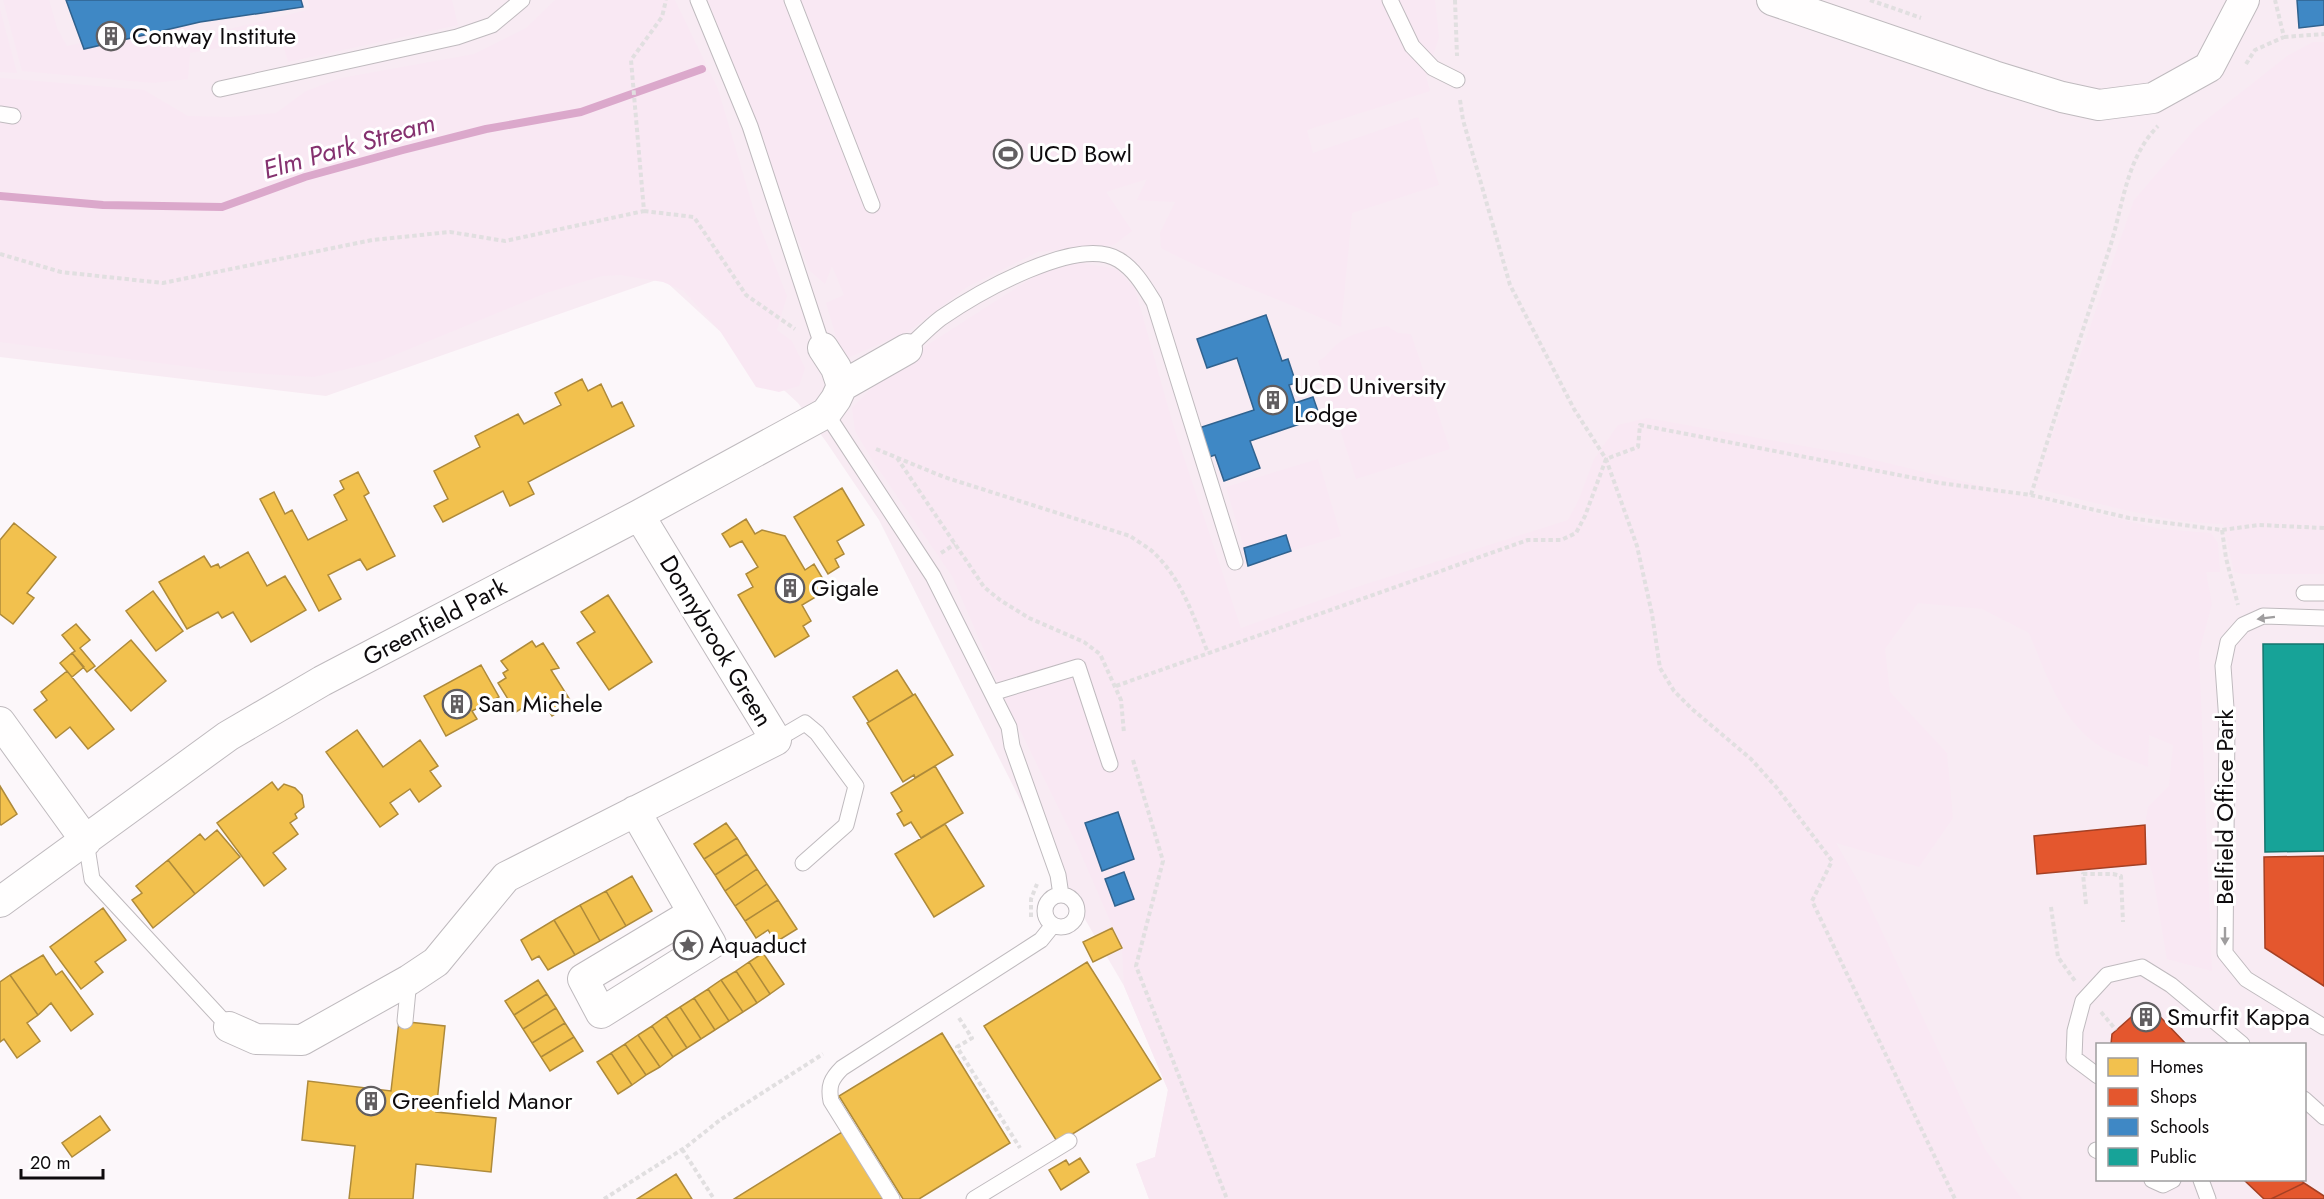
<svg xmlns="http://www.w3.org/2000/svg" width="2324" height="1199" font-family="Jost,sans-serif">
<rect width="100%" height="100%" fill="#fcf7fa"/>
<!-- built -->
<path fill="#f8ebf3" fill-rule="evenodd" d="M0 0H2324V1199H1149L1136 1164 1155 1157 1168 1090 1124 986 1052 863 879 520 827 443 798 403 662 278 326 396 0 357ZM2098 1044H2304V1180H2098Z"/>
<!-- green -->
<path fill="#f9e8f3" d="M3 0H49L57 28 67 46 185 20 197 37 310 9 308 0H452L458 25 288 62 281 37 190 53 188 79 153 83 22 71Z
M555 0H675L718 89 755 214 787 296 777 330 792 341 805 368 799 386 779 392 756 387 720 331 684 291 663 282 620 275 602 276 546 293 380 361 314 377 220 371 0 342V78L144 90 188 116 232 117 276 113 306 91 341 78 474 54 526 28Z
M708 0H1435L1439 37 1426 76 1430 91 1307 130 1313 153 1418 117 1439 185 1352 213 1341 327C1282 299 1219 279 1161 248L1160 233 1175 202 1137 200 1147 179 1106 192 1132 231 1114 245 1038 252 967 287 909 331 843 360 826 303 844 295 832 266 825 284 810 271Z
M0 9 17 73 0 72Z
M2313 42H2324V574H2242L2234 572 2223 524C2162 523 2095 502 2034 488L2134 200 2196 128 2287 56Z
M1075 262 1117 269 1135 289 1172 421 1241 628 1363 585 1568 520 1579 499 1594 459 1618 425 1647 418 1854 455 2161 529 2211 533 2218 543 2220 572H2206L2212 604 2199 652 2212 971 2167 959 2153 875 2142 843 2148 807 2169 786 2173 745 2149 735 2148 767C2134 761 2117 756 2104 749 2062 724 2047 676 2029 633L1982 609 1918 603 1885 649 1890 692 1947 753 1953 818 1919 867 1836 843 1860 885 1986 1151 2022 1199H1149L1136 1164 1155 1157 1168 1090 1124 986 1122 948 1077 845 1008 706 952 576 873 461 855 431 852 408 893 367 1038 274Z
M1387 326 1398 333 1411 334 1450 449 1356 479 1318 361C1327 357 1329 351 1336 345 1350 333 1369 330 1387 326Z
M1318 459 1341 536 1291 551 1286 535 1244 548 1226 487Z"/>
<!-- homes -->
<path fill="#f2c14e" stroke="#ae8a3a" stroke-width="1.5" d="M582 379 588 391 601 384 612 407 622 402 634 426 528 482 534 494 510 506 503 491 443 522 434 506 448 499 434 471 480 447 475 436 518 414 524 424 561 405 555 393Z
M358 472 369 493 364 496 395 556 367 570 360 559 328 575 341 599 319 611 260 499 274 492 285 514 292 510 308 540 347 520 334 495 344 489 340 481Z
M842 488 864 525 837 541 844 554 835 559 839 567 828 574 794 517Z
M746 519 755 534 762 530 785 536 805 570 814 564 829 589 802 605 811 621 803 626 809 636 775 657 738 595 753 587 746 574 758 567 742 541 730 547 722 534Z
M14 523 56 557 27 593 34 598 13 624 0 614V540Z
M248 552 267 586 285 576 306 610 251 642 233 612 222 618 218 612 187 629 159 582 204 556 211 567 218 564 220 568Z
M153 591 183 631 156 651 126 611Z
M608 595 652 662 609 690 577 643 595 632 581 612Z
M76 624 90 640 80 648 95 666 87 672 72 653 75 651 62 635Z
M131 640 166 681 131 711 95 670Z
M532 641 536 647 543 643 559 668 551 670 572 703 552 716 540 697 516 712 498 683 506 678 503 673 508 670 501 661Z
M72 653 84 667 72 677 60 663Z
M481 665 499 697 472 711 477 719 446 736 424 696Z
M897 670 913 695 869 722 853 697Z
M67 671 114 729 88 749 70 727 56 738 34 710 47 700 41 692Z
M915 694 953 755 915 778 914 775 903 782 867 723Z
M357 730 383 767 420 740 438 766 430 771 441 786 419 802 410 789 390 803 398 814 380 827 326 752Z
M935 766 963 813 921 838 911 822 904 826 897 814 902 811 891 793Z
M272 782 278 790 284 784 295 788 302 795 304 807 295 814 297 818 290 823 298 834 273 853 286 869 264 886 217 823Z
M0 786 17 814 1 825 0 824Z
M726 823 737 838 704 859 694 844Z
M945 824 984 886 934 917 895 854Z
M217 830 240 857 195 894 168 860 200 834 205 840Z
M737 838 747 854 715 875 704 859Z
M747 854 757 869 725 891 715 875Z
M168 860 195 894 153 928 132 900 142 893 136 886Z
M757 869 767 884 735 906 725 891Z
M632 876 652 911 626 926 606 891Z
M767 884 778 900 745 921 735 906Z
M606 891 626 926 600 941 580 905Z
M778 900 797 929 776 942 768 930 756 938 745 921Z
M580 905 600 941 575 955 554 920Z
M103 908 126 940 95 962 103 972 81 989 50 947Z
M554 920 575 955 548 970 539 956 532 960 521 940Z
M1112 928 1122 948 1093 962 1083 942Z
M763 953 784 984 770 994 749 962Z
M43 955 56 975 62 971 93 1014 71 1031 51 1003 38 1015 10 975Z
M749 962 770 994 757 1003 736 971Z
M1087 962 1161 1079 1058 1143 984 1026Z
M736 971 757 1003 743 1012 721 980Z
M10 975 38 1015 27 1023 40 1041 17 1058 4 1039 0 1042V982Z
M538 980 547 994 514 1015 505 1001Z
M721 980 743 1012 729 1021 708 989Z
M708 989 729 1021 715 1030 694 998Z
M547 994 556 1008 523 1029 514 1015Z
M694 998 715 1030 701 1039 680 1007Z
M680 1007 701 1039 687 1048 666 1016Z
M556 1008 565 1023 532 1043 523 1029Z
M666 1016 687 1048 673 1057 652 1026Z
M399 1021 445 1026 436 1112 496 1118 491 1172 416 1164 413 1199H349L355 1146 302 1140 308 1081 391 1091Z
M565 1023 574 1037 541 1057 532 1043Z
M652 1026 673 1057 660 1067 638 1035Z
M942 1033 1010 1143 919 1199H903L839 1096Z
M638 1035 660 1067 646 1075 625 1044Z
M574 1037 583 1051 550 1071 541 1057Z
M625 1044 646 1075 632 1085 611 1053Z
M611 1053 632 1085 618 1094 597 1062Z
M100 1116 110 1130 72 1157 62 1143Z
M842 1132 884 1199H734Z
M1080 1158 1089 1172 1061 1190 1049 1170 1066 1160 1069 1165Z
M676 1174 692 1199H637Z"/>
<!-- shops -->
<path fill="#e4572e" stroke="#a44024" stroke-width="1.5" d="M2145 825 2146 864 2037 874 2034 836Z
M2324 856V986L2265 948 2264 857Z
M2147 1003 2186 1044H2111L2112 1034Z
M2244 1180H2301L2304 1183 2271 1199H2264Z
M2304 1183 2324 1196V1199H2271Z"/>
<!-- schools -->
<path fill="#3f88c5" stroke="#30628e" stroke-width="1.5" d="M66 0H301L303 7 200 22 84 49Z
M2297 0H2324V25L2299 28Z
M1266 315 1282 361 1288 359 1296 383 1289 385 1295 403 1313 397 1320 417 1250 441 1260 468 1224 481 1215 455 1209 457 1199 428 1254 410 1237 358 1207 368 1197 339Z
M1286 535 1291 551 1248 566 1244 548Z
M1118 812 1134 859 1102 871 1085 823Z
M1124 872 1134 899 1115 906 1105 879Z"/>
<!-- public -->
<path fill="#17a398" stroke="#14756e" stroke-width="1.5" d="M2263 644H2324V851L2265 852Z"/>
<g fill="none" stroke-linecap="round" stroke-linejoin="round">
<!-- stream -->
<path stroke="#dba8cb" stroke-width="8" d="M0 196 103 205 222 207 305 177 403 150 486 129 581 112 702 69"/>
<!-- lane casing -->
<g stroke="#bfbabe" stroke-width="17">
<path id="lane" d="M698 0 750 126 823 348
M792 0 872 205
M1390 0 1412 46 1433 68 1457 80
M220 89 457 37 492 25 522 0
M0 114 13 116
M907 349C918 339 929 327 941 318 976 294 1078 234 1119 260 1135 270 1144 286 1154 302L1235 562
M826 413 933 576 1009 727 1012 746 1058 875 1061 895
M2304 593H2324
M2324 618 2263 616 2243 625 2228 642 2223 666 2227 722 2225 953 2246 979 2324 1027
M992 693 1078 667 1110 764
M776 740 805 723 817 733 856 786 846 825 803 863
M86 841 92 879 229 1027
M1045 911a16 16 0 1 1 32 0a16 16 0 1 1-32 0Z
M405 1021 409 980
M2098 1076 2074 1058 2075 1031 2083 1001 2107 975 2142 967 2171 985 2242 1044
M2304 1099 2324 1117
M2096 1150 2098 1151
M2152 1180 2163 1185 2173 1180
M2201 1180 2208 1199
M892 1199 831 1101C828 1086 831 1079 842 1068L1041 940 1053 925
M974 1199 1069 1141"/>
</g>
<!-- street casing -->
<g stroke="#bfbabe" stroke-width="32">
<path id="street" d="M1772 0 1994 76 2062 97 2099 105 2153 98 2209 67 2244 0
M842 386 907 349
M0 722 86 841
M635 811 711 944 601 1013 583 979 693 913
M0 902 228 736 322 681 639 515 826 413 836 399 842 386 836 368 823 348
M229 1027 256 1039 302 1040 409 980 436 962 506 877 776 740 639 515"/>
</g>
<!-- path -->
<path stroke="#e1dfe0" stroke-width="4" stroke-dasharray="4.5 3" stroke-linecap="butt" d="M1455 0 1457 56
M1870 0 1921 18
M2284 37 2324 34
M2246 64 2255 50 2284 37 2275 0
M1460 100 1463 120 1510 285 1574 409 1606 459 1637 546 1652 614 1660 668 1674 691 1692 709 1751 759 1777 788 1832 861 1812 901 1955 1199
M644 211 694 217 746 295 795 329
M0 254 61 272 163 283 372 240 450 232 505 241 644 211 631 60 662 17 666 0
M876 449 944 477 1130 536C1137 541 1146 546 1153 552 1182 579 1194 618 1208 653
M897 458 984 587 1000 600 1029 618 1084 642 1100 654 1121 700 1124 733
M2031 495C2056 412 2083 329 2110 247 2123 206 2126 158 2158 126
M2222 530 2226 558 2238 605
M941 553 955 544
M1116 686 1528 540H1561L1576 533 1585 516 1606 459 1638 447 1640 425 1940 483 2031 495 2129 518 2222 530 2259 525 2324 528
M1133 760 1163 861 1136 966 1227 1199
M2086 904 2083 874H2113L2121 876 2123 922
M2051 907 2058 957 2075 981
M1031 917V899L1037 884
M2101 1012 2116 1030
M959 1018 972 1038 957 1047 1020 1148
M682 1149 714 1199
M604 1199 686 1147 720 1120 823 1054"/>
<!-- lane -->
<use href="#lane" stroke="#fffefe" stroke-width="15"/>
<!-- street -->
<use href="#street" stroke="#fffefe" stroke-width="30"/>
</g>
<!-- one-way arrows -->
<defs><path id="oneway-solid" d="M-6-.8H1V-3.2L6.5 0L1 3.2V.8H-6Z" transform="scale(1.5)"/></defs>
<g fill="#9f9d9e">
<use href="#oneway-solid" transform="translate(2266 618) rotate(173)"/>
<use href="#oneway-solid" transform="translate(2225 936) rotate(90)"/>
</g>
<!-- icons -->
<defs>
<g id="building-ring" transform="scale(1.5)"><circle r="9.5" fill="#fff" stroke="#615e60" stroke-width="1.5"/><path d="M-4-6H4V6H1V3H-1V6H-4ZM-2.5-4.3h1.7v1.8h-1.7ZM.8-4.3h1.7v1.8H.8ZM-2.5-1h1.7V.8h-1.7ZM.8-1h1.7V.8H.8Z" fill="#615e60"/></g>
<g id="stadium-ring" transform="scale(1.5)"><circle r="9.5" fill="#fff" stroke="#615e60" stroke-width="1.5"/><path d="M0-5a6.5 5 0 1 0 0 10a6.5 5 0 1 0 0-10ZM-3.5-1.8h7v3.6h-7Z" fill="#615e60"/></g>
<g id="sight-ring" transform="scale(1.5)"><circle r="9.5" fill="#fff" stroke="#615e60" stroke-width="1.5"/><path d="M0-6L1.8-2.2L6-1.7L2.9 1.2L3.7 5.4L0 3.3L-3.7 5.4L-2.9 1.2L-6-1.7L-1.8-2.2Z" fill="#615e60"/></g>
</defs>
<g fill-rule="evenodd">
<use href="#building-ring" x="111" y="36"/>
<use href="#stadium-ring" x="1008" y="154"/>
<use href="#building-ring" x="1273" y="400"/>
<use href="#building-ring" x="790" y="588"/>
<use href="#building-ring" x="457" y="704"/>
<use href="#sight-ring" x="688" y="945"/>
<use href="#building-ring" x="2146" y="1017"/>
<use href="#building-ring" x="371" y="1101"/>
</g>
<g text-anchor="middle" stroke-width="6" stroke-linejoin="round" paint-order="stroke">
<!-- poi labels -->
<g font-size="24" fill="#0e0b0d" stroke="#fff" text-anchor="start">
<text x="132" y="44">Conway Institute</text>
<text x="1029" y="162">UCD Bowl</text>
<text x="1294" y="394">UCD University<tspan x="1294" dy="28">Lodge</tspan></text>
<text x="811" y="596">Gigale</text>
<text x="478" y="712">San Michele</text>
<text x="709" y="953">Aquaduct</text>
<text x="2167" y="1025">Smurfit Kappa</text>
<text x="392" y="1109">Greenfield Manor</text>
</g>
<!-- street labels -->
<g font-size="24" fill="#0e0b0d" stroke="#fff">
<text transform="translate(435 622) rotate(-28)" y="8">Greenfield Park</text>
<text transform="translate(716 641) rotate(59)" y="8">Donnybrook Green</text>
<text transform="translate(2225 807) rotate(-90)" y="8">Belfield Office Park</text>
</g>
<!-- water labels -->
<g font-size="26" font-style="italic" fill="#85316f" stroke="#fff">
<text transform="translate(349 146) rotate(-16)" y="9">Elm Park Stream</text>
</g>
</g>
<!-- legend -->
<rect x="2096" y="1043" width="210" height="138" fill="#ffffff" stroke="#9f9d9e" stroke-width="1.5"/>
<rect x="2108" y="1058" width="30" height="18" fill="#f2c14e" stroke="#9f9d9e" stroke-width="1.5"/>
<text x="2150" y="1073" font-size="18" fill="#0e0b0d">Homes</text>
<rect x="2108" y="1088" width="30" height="18" fill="#e4572e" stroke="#9f9d9e" stroke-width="1.5"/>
<text x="2150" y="1103" font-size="18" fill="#0e0b0d">Shops</text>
<rect x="2108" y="1118" width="30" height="18" fill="#3f88c5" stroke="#9f9d9e" stroke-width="1.5"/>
<text x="2150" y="1133" font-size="18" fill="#0e0b0d">Schools</text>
<rect x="2108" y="1148" width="30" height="18" fill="#17a398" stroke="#9f9d9e" stroke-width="1.5"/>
<text x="2150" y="1163" font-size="18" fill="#0e0b0d">Public</text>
<!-- scale -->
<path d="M21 1169v9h82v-9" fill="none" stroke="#0e0b0d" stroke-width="3"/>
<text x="30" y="1169" font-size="18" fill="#0e0b0d" stroke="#ffffff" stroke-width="4.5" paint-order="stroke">20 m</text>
</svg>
